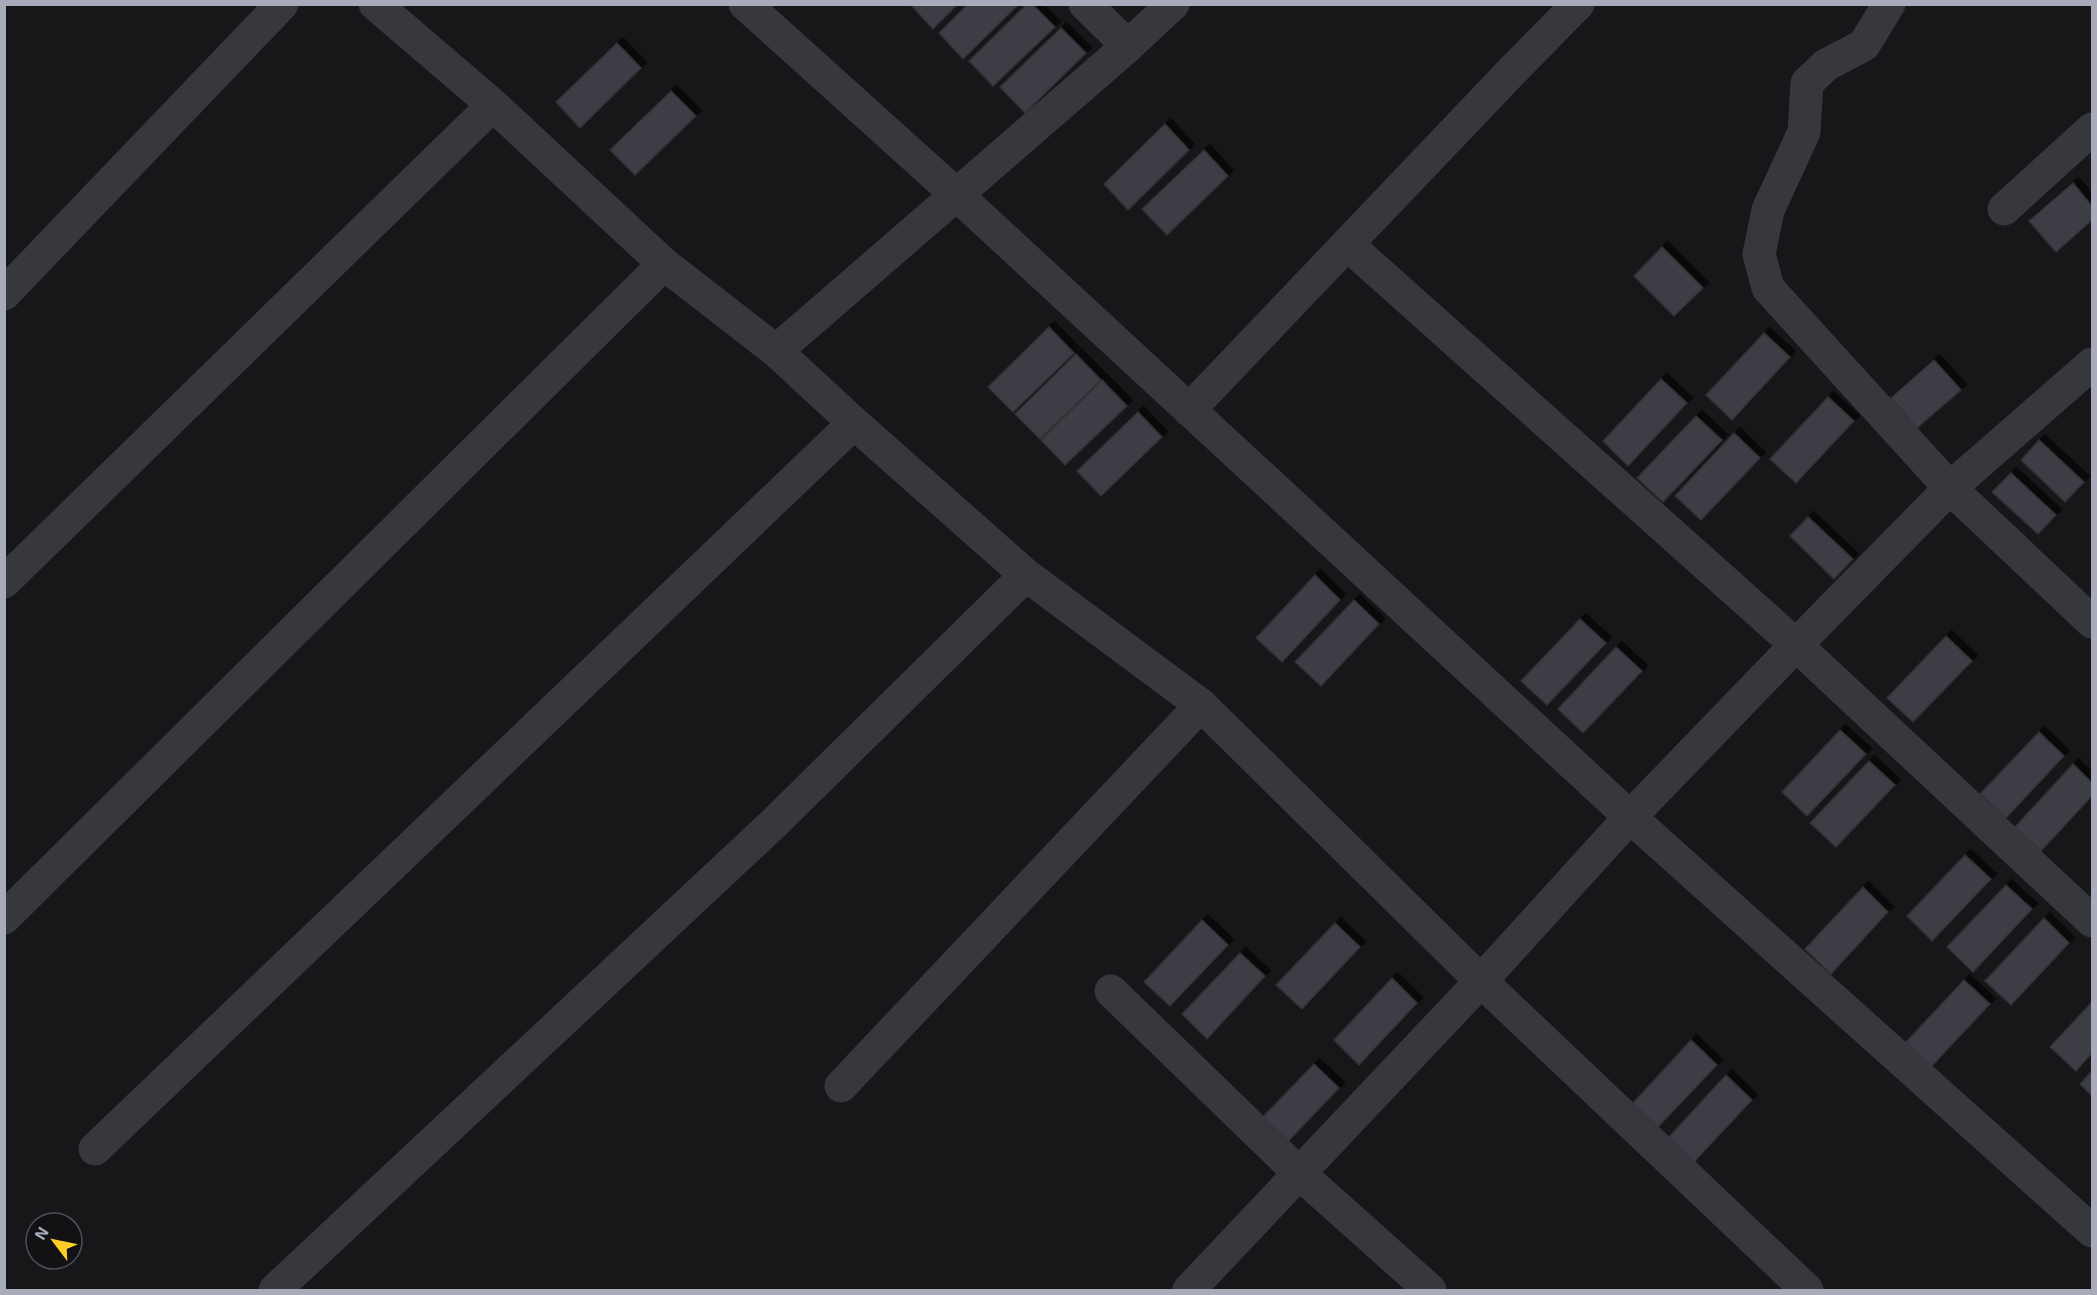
<svg xmlns="http://www.w3.org/2000/svg" width="2097" height="1295" font-family="'Exo 2',sans-serif">
<defs>
<filter id="shadow"><feDropShadow dx="5.5" dy="-5.5" stdDeviation="0" flood-color="#0009"/></filter>
</defs>
<rect width="100%" height="100%" fill="#171619"/>
<!-- building -->
<path fill="#3e3e44" stroke="#313035" stroke-width="1.5" filter="url(#shadow)" d="M910 4H958L933 29Z
M968 4H1019L963 59 939 33Z
M1027 4H1032L1055 27 993 86 969 61Z
M1061 28 1086 53 1025 113 1000 87Z
M617 43 641 68 580 128 556 102Z
M671 91 696 116 635 175 610 150Z
M1165 124 1189 150 1128 210 1104 184Z
M1204 150 1228 176 1167 235 1142 209Z
M2073 183 2092 206V220L2056 252 2029 221Z
M1662 247 1703 288 1674 316 1634 276Z
M1049 327 1074 353 1013 412 988 387Z
M1764 333 1790 357 1732 420 1706 395Z
M1076 354 1101 380 1040 439 1015 414Z
M1934 360 1961 390 1917 428 1891 398Z
M1661 379 1687 403 1628 466 1603 441Z
M1102 380 1127 406 1065 465 1041 440Z
M1828 397 1854 421 1796 483 1770 459Z
M1138 412 1162 437 1101 496 1077 471Z
M1696 416 1722 440 1663 502 1637 478Z
M1734 433 1760 458 1701 520 1675 496Z
M2039 440 2084 482 2065 502 2021 460Z
M2011 473 2056 515 2038 534 1992 492Z
M1808 517 1853 559 1834 579 1790 536Z
M1315 575 1340 600 1282 662 1256 638Z
M1354 600 1379 624 1321 686 1295 662Z
M1580 619 1606 643 1547 705 1521 681Z
M1946 636 1972 661 1913 722 1887 698Z
M1616 647 1642 671 1583 733 1558 709Z
M1840 730 1866 754 1807 816 1782 792Z
M2039 732 2064 756 2006 818 1980 794Z
M1869 761 1895 785 1836 847 1810 823Z
M2073 764 2092 783V796L2041 851 2015 827Z
M1965 855 1991 879 1932 941 1907 916Z
M2006 885 2032 909 1973 972 1947 947Z
M1863 887 1888 912 1831 974 1805 949Z
M2044 918 2069 943 2011 1005 1985 981Z
M1202 920 1228 945 1170 1006 1144 982Z
M1335 923 1360 947 1302 1009 1276 985Z
M1240 953 1265 976 1207 1039 1182 1014Z
M1392 978 1417 1003 1359 1065 1334 1040Z
M1964 980 1990 1004 1931 1067 1906 1042Z
M2092 1002V1053L2076 1071 2050 1047Z
M1691 1040 1717 1065 1658 1127 1633 1103Z
M1314 1064 1339 1088 1280 1150 1255 1125Z
M2092 1071V1096L2080 1084Z
M1726 1075 1752 1100 1694 1162 1668 1138Z"/>
<g fill="none" stroke-linecap="round" stroke-linejoin="round">
<!-- minor -->
<path stroke="#37373e" stroke-width="33" d="M375 4 493 105 664 264 776 351 854 423 1026 575 1201 705 1481 981 1807 1290
M745 4 957 195 1630 817 2092 1231
M1085 4 1128 46
M1889 4 1864 45 1826 65 1807 83 1804 132 1768 210 1759 254 1768 288 1950 488 2092 622
M2004 209 2092 129
M1347 244 1796 645 2092 921
M4 294 282 4
M776 351 1128 46 1173 4
M1189 410 1513 70 1578 4
M4 582 493 105
M4 918 664 264
M1111 991 1299 1173 1430 1290
M841 1086 1201 705
M95 1149 854 423
M275 1290 772 825 1026 575
M1189 1290 1481 981 1630 817 1796 645 1950 488 2092 364"/>
</g>
<!-- border -->
<rect width="2097" height="1295" fill="none" stroke="#a7abba" stroke-width="12"/>
<!-- north arrow -->
<g transform="translate(54 1241) rotate(302)"><circle r="28" fill="#121114" stroke="#4e4f56" stroke-width="1.5"/>
<path d="M0-4.5L10 22L0 15L-10 22Z" fill="#ffcf28"/>
<text y="-9" font-size="16" font-weight="bold" text-anchor="middle" fill="#a7abba">N</text>
</g>
</svg>
